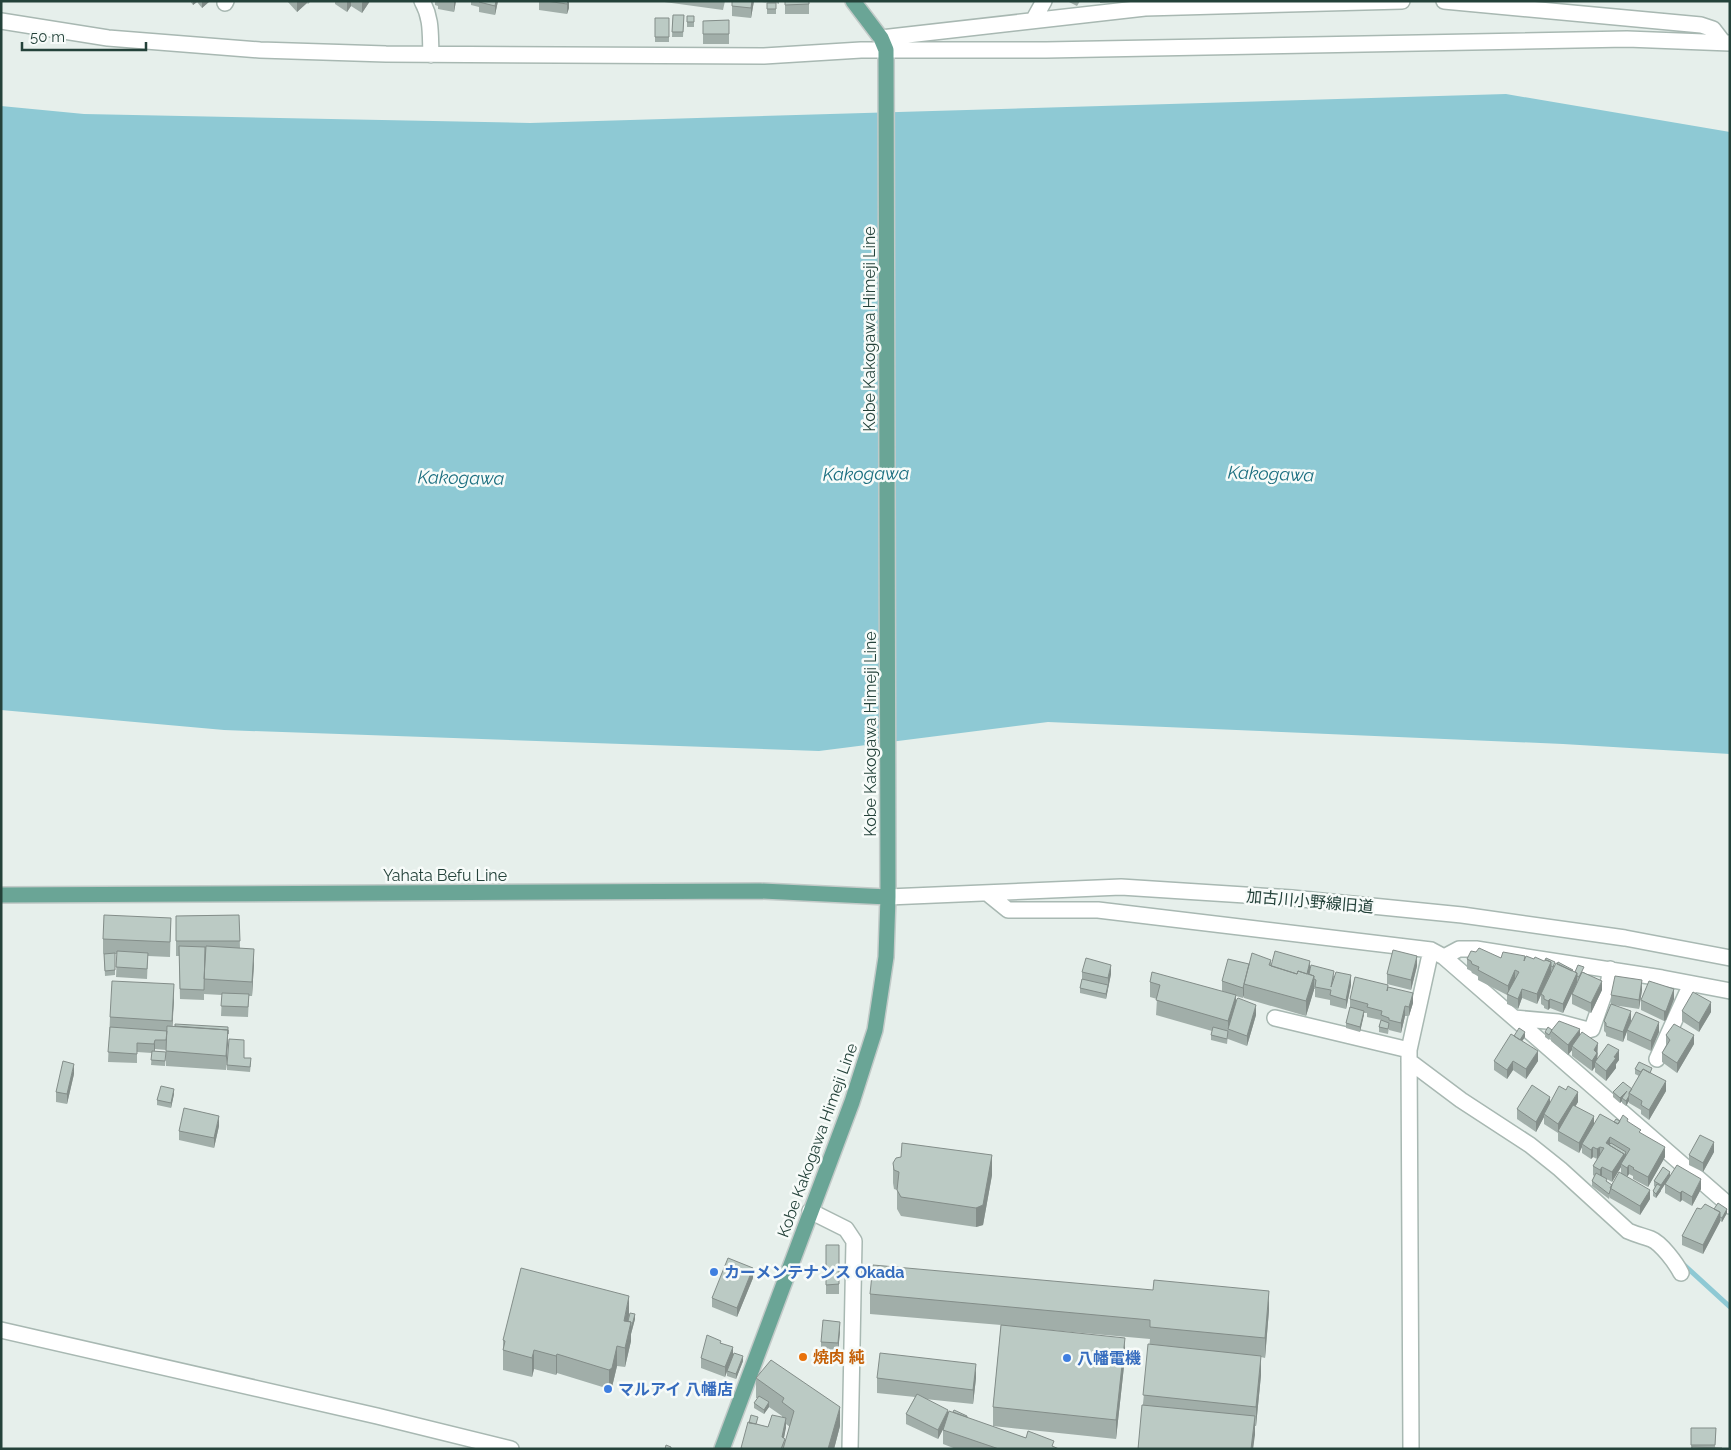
<svg xmlns="http://www.w3.org/2000/svg" width="1731" height="1450" font-family="Raleway,'Noto Sans JP',sans-serif">
<rect width="100%" height="100%" fill="#e6efeb"/>
<!-- water -->
<path fill="#8ec9d4" d="M1506 94 1730 132V754L1563 744 1048 722 819 751 224 730 1 710V106L84 114 530 123Z"/>
<g fill="none" stroke-linecap="round" stroke-linejoin="round">
<!-- stream -->
<path stroke="#8ec9d4" stroke-width="5" d="M1682 1263 1730 1307"/>
<!-- minor casing -->
<g stroke="#a8b8b2" stroke-width="18">
<path id="minor" d="M422 1C432 19 430 34 431 55
M1444 1 1701 25 1713 29 1723 42
M225 3 226 1
M1034 19 1044 1
M1 21 108 38 260 50 386 54 764 56 861 50H1046L1627 39 1730 43
M881 38 1145 8 1402 1
M987 893 1008 910H1098L1431 950 1444 957 1459 949H1476L1662 978 1730 991
M888 897 1121 887 1292 898 1462 915 1625 938 1730 958
M1444 957 1730 1206
M1275 1018 1409 1050
M1514 1018 1558 1022 1588 1030 1592 1029 1609 980 1610 969
M1657 1059 1691 984
M1409 1061 1461 1100 1530 1145 1560 1169 1628 1231C1637 1235 1643 1236 1651 1239 1661 1243 1676 1263 1681 1273
M810 1211 846 1229 854 1241 850 1449
M1 1330 377 1416 511 1449
M1411 1449 1409 1050 1431 950"/>
</g>
<!-- major casing -->
<g stroke="#c2cac8" stroke-width="18">
<path id="major" d="M1 895 760 891 888 897
M722 1449 852 1102 875 1030 886 957 888 897 886 50 881 38 853 1"/>
</g>
<!-- minor -->
<use href="#minor" stroke="#fff" stroke-width="15"/>
<!-- major -->
<use href="#major" stroke="#6aa596" stroke-width="15"/>
</g>
<!-- wall -->
<path fill="#a1aea9" fill-rule="evenodd" d="M190 1H210L202 8 197 2 193 5Z
M287 1H311L308 4 307 3 297 12Z
M335 1H370L362 13 351 6 347 12 335 4Z
M435 1H456L454 12 438 9V6L435 5Z
M471 1H498L495 15 479 12V7L471 5Z
M539 1H569V8L567 14 539 10Z
M657 1H725L723 10Z
M732 1H779V4L776 3V14H767V3H771L754 1 751 18 732 16Z
M785 1H809V14H785Z
M1069 1H1080L1077 6 1069 2Z
M1100 1H1114V2L1100 3Z
M673 15H684L683 37H672Z
M687 16H694V27H687Z
M655 18H669V42H655Z
M729 20V44H703V21Z
M239 915 240 948 254 963 252 996H249L248 1017 221 1016 222 995 204 994V985V1000L180 999 179 956H176V916Z
M171 918 170 957 148 956 147 979 116 977 117 954H115V975L105 976 104 954H106H103V939Z
M1501 958 1534 959 1575 972H1584L1602 990 1591 1013 1572 1004V994L1578 981H1577L1563 1013 1550 1008 1548 1010 1544 1008V1006L1541 1004V995L1537 1004 1522 998 1518 1009 1507 1004V995L1478 980V976L1472 973 1471 971 1467 969V959Z
M1271 960V966L1310 969 1334 976 1351 985 1346 1009 1330 1005V1000L1315 997V989H1314L1306 1016 1244 998V995L1243 998 1236 996V1003L1256 1015 1247 1046 1228 1039V1035L1227 1044 1211 1040V1035L1212 1031 1156 1015 1157 999 1150 997V982L1231 994 1222 991V981L1249 964Z
M1417 966 1411 990 1387 984V974Z
M1082 972 1111 974 1106 999 1080 993V988L1082 979Z
M1388 989 1413 1003 1409 1016H1405L1401 1033 1389 1030V1027L1388 1034 1379 1032V1027L1381 1020 1367 1017V1013H1364L1360 1032 1346 1028V1023L1350 1007V999Z
M1642 990 1639 1009 1613 1005 1631 1021 1627 1029 1659 1032 1651 1051 1627 1040V1031L1623 1042 1606 1036V1033L1604 1031V1021L1611 1004V995Z
M174 999 172 1026 228 1027 226 1070 166 1066V1050L155 1049V1051L166 1052 165 1066 151 1065 152 1053 137 1052V1063L108 1062 110 1017Z
M1674 999 1666 1020 1664 1021 1641 1010V1000Z
M1682 1011 1711 1012 1699 1032 1682 1021Z
M1552 1030 1580 1035 1598 1053 1597 1059 1619 1060 1616 1064V1068L1606 1081 1595 1072V1067L1592 1071 1572 1056V1050L1568 1055 1551 1041V1037L1549 1040 1545 1037V1032Z
M1666 1035 1694 1044 1677 1073 1662 1062V1053L1666 1045Z
M1514 1036 1525 1037 1522 1041 1538 1061 1526 1079 1513 1070 1507 1079 1494 1070V1061Z
M244 1058 251 1063 250 1072 227 1070V1065Z
M1635 1069 1652 1073V1074L1666 1091 1649 1120 1641 1114V1110L1629 1103V1101L1626 1106 1622 1103V1101L1620 1103 1613 1097V1092L1632 1089 1639 1076 1635 1074Z
M74 1074 67 1104 56 1102V1092Z
M174 1094 171 1108 157 1105V1100Z
M1578 1102 1575 1107 1594 1124 1620 1121 1628 1122 1665 1157 1648 1187 1633 1179V1176L1629 1174 1627 1177 1650 1199 1640 1215 1610 1198V1196L1609 1199 1592 1186V1181L1594 1176 1593 1175V1166L1597 1159 1593 1157 1591 1159 1582 1153V1147L1579 1153 1558 1141V1133L1544 1124V1117L1536 1132 1517 1119V1109L1550 1104ZM1621 1167V1174L1612 1185 1607 1182 1605 1178 1612 1182Z
M219 1126 214 1148 179 1140V1131Z
M1714 1152 1703 1172 1689 1165V1155Z
M893 1163 992 1175 983 1225 976 1227 901 1216 897 1209V1190L894 1189 893 1183Z
M1670 1176 1701 1189 1692 1206 1682 1200 1680 1202 1665 1193V1184L1656 1198 1653 1196V1191L1655 1187 1654 1186V1181Z
M1701 1209H1714L1727 1213 1722 1222 1720 1221 1703 1254 1682 1245V1236Z
M826 1245H839V1294H826Z
M753 1278 737 1317 712 1307V1298Z
M870 1294 1269 1310 1265 1358 1261 1357V1375L1256 1426H1255L1253 1449H1138L1150 1339 1038 1329 1125 1357 1116 1439 993 1426V1407L1001 1325 870 1314Z
M629 1315 635 1319 631 1334V1341L625 1367 617 1366 612 1387 609 1389 557 1373 556 1375 534 1369 532 1377 503 1370V1340Z
M840 1331 838 1353 821 1352V1342Z
M721 1343 733 1354 743 1361 736 1379 727 1376V1372L725 1377 701 1368V1358Z
M756 1378 840 1426 834 1449H741L758 1422 757 1424 768 1427 782 1417V1416L769 1407 764 1414 754 1408V1403L758 1398H756ZM786 1424 790 1427 785 1443 784 1438Z
M877 1378H976L973 1404 925 1399 948 1416 967 1418 1059 1449H956L943 1444V1430L944 1427 938 1439 906 1424V1414L915 1397 877 1393Z
M1691 1428H1716L1715 1448 1722 1449H1691Z"/>
<!-- shaded-wall -->
<path fill="#838d89" d="M193 1H197V2L193 5Z
M202 1H210L202 8Z
M298 1H307V3L297 12V2Z
M347 1H351V6L347 12Z
M363 1H370L362 13V3Z
M454 1H456L454 12Z
M496 1H498L495 15V6Z
M568 1H569V8L567 14V4Z
M752 1H754L751 18V8Z
M254 949V963L252 996V982Z
M1417 956V966L1411 990V980Z
M1310 961V971L1306 987V977Z
M1551 962V972L1537 1004V994Z
M1111 965V974L1106 999V994L1108 987V978Z
M1515 970V980L1508 996V986Z
M1577 973V983L1563 1013V1004Z
M1351 975V985L1346 1009V1000Z
M1314 976V990L1306 1016V1001Z
M1642 980V990L1639 1009V1000Z
M1602 981V990L1591 1013V1003Z
M174 984V999L172 1035V1021Z
M1244 985V995L1243 998V988Z
M1522 989V998L1518 1009V999Z
M1674 989V999L1666 1020 1664 1021V1011Z
M1413 993V1003L1409 1016V1007Z
M1236 995V1010L1228 1029V1021Z
M1550 999V1008L1548 1010V1001Z
M1711 1002V1012L1699 1032V1023Z
M1256 1005V1015L1247 1046V1036Z
M1405 1006V1016L1401 1033V1023Z
M1364 1011V1015L1360 1032V1027Z
M1631 1011V1021L1623 1042V1032Z
M1659 1022V1032L1651 1051V1041Z
M1580 1029V1039L1572 1046V1050L1568 1055V1045Z
M228 1030V1044L226 1070V1056Z
M1525 1032V1037L1518 1047V1042Z
M1694 1035V1044L1677 1073V1063Z
M155 1040V1049L154 1053V1044Z
M1598 1043 1597 1063 1595 1062V1067L1592 1071V1061L1594 1050Z
M1619 1050V1060L1616 1064V1068L1606 1081V1071L1614 1057Z
M1538 1051V1061L1526 1079V1069Z
M1513 1061V1070L1507 1079V1070Z
M74 1064V1074L67 1104V1094Z
M1666 1081V1091L1649 1120V1110Z
M174 1089V1094L171 1108V1103Z
M1627 1091 1622 1098V1101L1620 1103V1098Z
M1578 1092V1102L1559 1132H1558V1124Z
M1629 1096V1101L1626 1106V1101Z
M1550 1097V1106L1544 1114V1117L1536 1132V1122Z
M219 1116V1126L214 1148V1138Z
M1594 1116V1126L1582 1144V1147L1579 1153V1143Z
M1610 1137V1147L1606 1143Z
M1714 1142V1152L1703 1172V1163Z
M1593 1147V1157L1591 1159V1150Z
M1600 1147V1156L1597 1159V1149Z
M1665 1147V1157L1648 1187V1177Z
M1626 1152V1157L1621 1164V1167L1612 1182V1172L1624 1154Z
M992 1155V1175L983 1225 976 1227V1208Z
M1629 1165V1174L1627 1177V1168Z
M1602 1167V1177L1600 1179V1170Z
M1670 1172V1177L1661 1190V1185Z
M1701 1179V1189L1692 1206V1197Z
M1661 1186V1191L1656 1198V1194Z
M1650 1190V1199L1640 1215V1206Z
M1682 1191V1200L1680 1202V1193Z
M1727 1209V1213L1722 1222V1218Z
M1720 1212V1222L1703 1254V1245Z
M753 1268V1278L737 1317V1308Z
M1269 1291V1310L1265 1358V1338Z
M629 1296V1315L624 1340V1321Z
M635 1314V1319L631 1334V1341L625 1367V1348L631 1322Z
M840 1322V1331L838 1353V1343Z
M1125 1338V1357L1116 1439V1420Z
M617 1346V1366L612 1387 609 1389V1370Z
M733 1347V1357L727 1371 725 1377V1367Z
M534 1350V1369L532 1377V1358Z
M557 1354V1373L556 1375V1356Z
M743 1356V1361L736 1379V1374Z
M1261 1356V1375L1256 1426V1407Z
M976 1364V1378L973 1404V1390Z
M769 1402V1407L764 1414V1410Z
M840 1407V1426L834 1449H828Z
M948 1410V1420L938 1439V1430Z
M1255 1416V1435L1253 1449H1251Z
M786 1418V1428L782 1447V1437Z"/>
<!-- building -->
<path fill="#bbcac4" stroke="#838d89" d="M480 1H496L495 6 479 2Z
M546 1H568L567 4Z
M732 1H752L751 8 732 6Z
M785 1H809V4L785 5Z
M767 3H776V9H767Z
M673 15H684L683 32H672Z
M687 16H694V22H687Z
M655 18H669V37H655Z
M729 20V34H703V21Z
M104 915 171 918 170 942 103 939Z
M239 915 240 941H176V916Z
M179 946 205 947 204 990 180 989Z
M206 946 254 949 252 982 204 979Z
M1479 948 1501 958 1503 952 1525 956 1524 961 1526 956 1534 959 1535 957 1544 961 1546 960 1551 962 1537 994 1522 989 1518 999 1507 994 1519 972 1515 970 1508 986 1478 970 1479 967 1472 964 1471 961 1467 959 1471 951 1476 952Z
M1393 950 1417 956 1411 980 1387 974Z
M117 951 148 953 147 969 116 967Z
M1275 951 1310 961 1307 974 1298 971 1297 974 1271 966Z
M115 953V970L105 971 104 954Z
M1252 953 1271 960 1269 965 1297 974 1298 971 1314 976 1306 1001 1244 984Z
M1086 958 1111 965 1108 978 1082 972Z
M1546 958 1555 962 1553 967 1551 966V962L1546 960H1545Z
M1228 959 1249 964 1243 988 1222 981Z
M1558 962 1573 970 1572 971 1557 964Z
M1556 963 1577 973 1563 1004 1550 999 1548 1001 1544 999V996L1541 994Z
M1311 965 1334 971 1331 987 1336 972 1351 975 1346 1000 1330 995 1331 990 1315 987 1316 980 1314 979V976L1309 974Z
M1578 965 1584 967 1579 977 1577 976V973L1575 972Z
M1152 972 1236 995 1228 1021 1156 1000 1160 985 1150 982Z
M1582 972 1602 981 1591 1003 1572 994Z
M1615 976 1642 980 1639 1000 1611 995Z
M1355 977 1388 985 1387 991 1388 987 1413 993 1409 1007 1405 1006 1401 1023 1389 1020V1018L1381 1015 1382 1011 1367 1007 1368 1004 1350 999Z
M1082 979 1108 985 1106 994 1080 988Z
M112 981 174 984 172 1021 110 1017Z
M1649 981 1674 989 1666 1011H1664L1641 1000Z
M1693 992 1711 1002 1699 1023 1682 1011Z
M222 993 249 994 248 1007 221 1006Z
M1238 998 1256 1005 1247 1036 1228 1029 1237 999Z
M1611 1004 1631 1011 1623 1032 1606 1026V1023L1604 1021Z
M1350 1007 1364 1011 1360 1027 1346 1023Z
M1636 1012 1659 1022 1651 1041 1627 1030Z
M1381 1020 1389 1023 1388 1029 1379 1027Z
M1559 1021 1580 1029 1568 1045 1551 1031Z
M175 1024 228 1027V1034V1030L175 1026Z
M1674 1024 1694 1035 1677 1063 1662 1053 1670 1040 1666 1035Z
M167 1026 228 1030 226 1056 166 1051Z
M110 1027 167 1031 166 1040H155L154 1044 137 1043V1054L108 1052Z
M1213 1027 1228 1031 1227 1039 1211 1035Z
M1548 1027 1552 1030 1549 1035 1545 1032Z
M1519 1028 1525 1032 1520 1040 1514 1036Z
M1582 1032 1598 1043 1594 1050 1597 1053 1592 1061 1572 1046Z
M1511 1034 1538 1051 1526 1069 1513 1061 1507 1070 1494 1061Z
M229 1039 244 1040V1058H251L250 1067 227 1065Z
M1608 1044 1619 1050 1614 1057 1616 1058 1606 1071 1595 1062Z
M152 1051 166 1052 165 1061 151 1060Z
M63 1061 74 1064 67 1094 56 1092Z
M1639 1062 1652 1068 1650 1073 1643 1069 1641 1072 1635 1069Z
M1643 1069 1666 1081 1649 1110 1641 1105 1642 1101 1629 1093Z
M1623 1082 1632 1089 1629 1093V1096L1626 1101 1622 1098 1627 1091 1620 1098 1613 1092Z
M1532 1085 1550 1097 1536 1122 1517 1109Z
M161 1086 174 1089 171 1103 157 1100Z
M1559 1086 1566 1090 1568 1086 1578 1092 1558 1124 1544 1114Z
M1573 1105 1594 1116 1579 1143 1558 1131Z
M184 1108 219 1116 214 1138 179 1131Z
M1600 1114 1618 1124 1623 1115 1628 1119 1627 1121 1641 1130 1639 1132 1665 1147 1648 1177 1633 1169 1634 1168 1629 1165 1627 1168 1621 1164 1630 1149 1610 1137 1606 1143 1624 1154 1612 1172 1602 1167 1600 1170 1593 1166 1604 1148 1600 1147 1597 1149 1593 1147 1591 1150 1582 1144Z
M1616 1119 1620 1121 1618 1124 1614 1122Z
M1700 1135 1714 1142 1703 1163 1689 1155Z
M902 1143 992 1155 983 1205 976 1208 901 1197 897 1190 899 1172 894 1170 893 1163 896 1158 901 1157Z
M1611 1143 1626 1152 1624 1156V1154L1609 1145Z
M1677 1165 1701 1179 1692 1197 1682 1191 1680 1193 1665 1184Z
M1663 1167 1670 1172 1661 1185 1654 1181Z
M1619 1172 1650 1190 1640 1206 1610 1188Z
M1596 1173 1607 1179 1606 1181 1612 1185 1609 1194 1592 1181Z
M1657 1184 1661 1186 1656 1194 1653 1191Z
M1718 1203 1727 1209 1722 1218 1720 1217V1212L1714 1209Z
M1705 1204 1720 1212 1703 1245 1682 1236 1697 1208 1701 1209Z
M826 1245H839V1284L826 1285Z
M728 1258 753 1268 737 1308 712 1298Z
M873 1265 1153 1290 1154 1280 1269 1291 1265 1338 1150 1327V1320L870 1294Z
M521 1268 629 1296 624 1321 631 1322 625 1348 617 1346 612 1368 609 1370 557 1354 556 1356 534 1350 532 1358 503 1350 505 1341 503 1340Z
M630 1313 635 1314 631 1329V1322L628 1321Z
M823 1320 840 1322 838 1343 821 1342Z
M1001 1325 1125 1338 1116 1420 993 1407Z
M707 1335 721 1341 720 1343 733 1347 725 1367 701 1358Z
M1148 1344 1261 1356 1256 1407 1143 1395Z
M734 1353 743 1356 736 1374 727 1371Z
M880 1353 976 1364 973 1390 877 1378Z
M771 1360 840 1407 828 1449H783L794 1411 782 1402 784 1398 756 1378Z
M917 1394 948 1410 938 1430 906 1414Z
M759 1396 769 1402 764 1410 754 1403Z
M1142 1405 1255 1416 1251 1449H1138Z
M954 1410 967 1416V1417L953 1412Z
M949 1411 1026 1438 1028 1431 1054 1441 1052 1446 1059 1449H999L943 1430Z
M751 1415 758 1417 756 1424 749 1423Z
M772 1415 786 1418 782 1437 785 1439 781 1449H745L741 1448 748 1422 768 1427Z
M1691 1428H1716L1715 1445H1691Z
M666 1445 671 1447V1449H665Z
M1692 1447 1722 1448V1449H1692Z"/>
<!-- markers -->
<g fill="#3f7fe0" stroke="#f7fbf9" stroke-width="2">
<circle cx="714" cy="1272" r="5"/>
<circle cx="1067" cy="1358" r="5"/>
<circle cx="608" cy="1389" r="5"/>
</g>
<circle fill="#e8710a" stroke="#f7fbf9" stroke-width="2" cx="803" cy="1357" r="5"/>
<g text-anchor="middle" stroke-width="5" stroke-linejoin="round" paint-order="stroke">
<!-- street labels -->
<g font-size="16" fill="#24423a" stroke="#f7fbf9">
<text transform="translate(869 329) rotate(-90)" y="6">Kobe Kakogawa Himeji Line</text>
<text transform="translate(870 734) rotate(-90)" y="6">Kobe Kakogawa Himeji Line</text>
<text x="445" y="881">Yahata Befu Line</text>
<text transform="translate(1310 901) rotate(5)" y="6">加古川小野線旧道</text>
<text transform="translate(817 1140) rotate(-70)" y="6">Kobe Kakogawa Himeji Line</text>
</g>
<!-- shop labels -->
<g font-size="16" font-weight="bold" fill="#366cbe" stroke="#f7fbf9" text-anchor="start">
<text x="724" y="1278">カーメンテナンス Okada</text>
<text x="1077" y="1364">八幡電機</text>
<text x="618" y="1395">マルアイ 八幡店</text>
</g>
<!-- food labels -->
<g font-size="16" font-weight="bold" fill="#c56008" stroke="#f7fbf9" text-anchor="start">
<text x="813" y="1363">焼肉 純</text>
</g>
<!-- water labels -->
<g font-size="18" font-style="italic" fill="#1c6f80" stroke="#f7fbf9">
<text transform="translate(866 474) rotate(-1)" y="6">Kakogawa</text>
<text transform="translate(1271 474) rotate(2)" y="6">Kakogawa</text>
<text transform="translate(461 478) rotate(1)" y="6">Kakogawa</text>
</g>
</g>
<!-- border -->
<rect width="1731" height="1450" fill="none" stroke="#24423a" stroke-width="5"/>
<!-- scale -->
<path d="M22 42v8h124v-8" fill="none" stroke="#24423a" stroke-width="2.5"/>
<text x="30" y="42" font-size="15" fill="#24423a" stroke="#f7fbf9" stroke-width="4" paint-order="stroke">50 m</text>
</svg>
